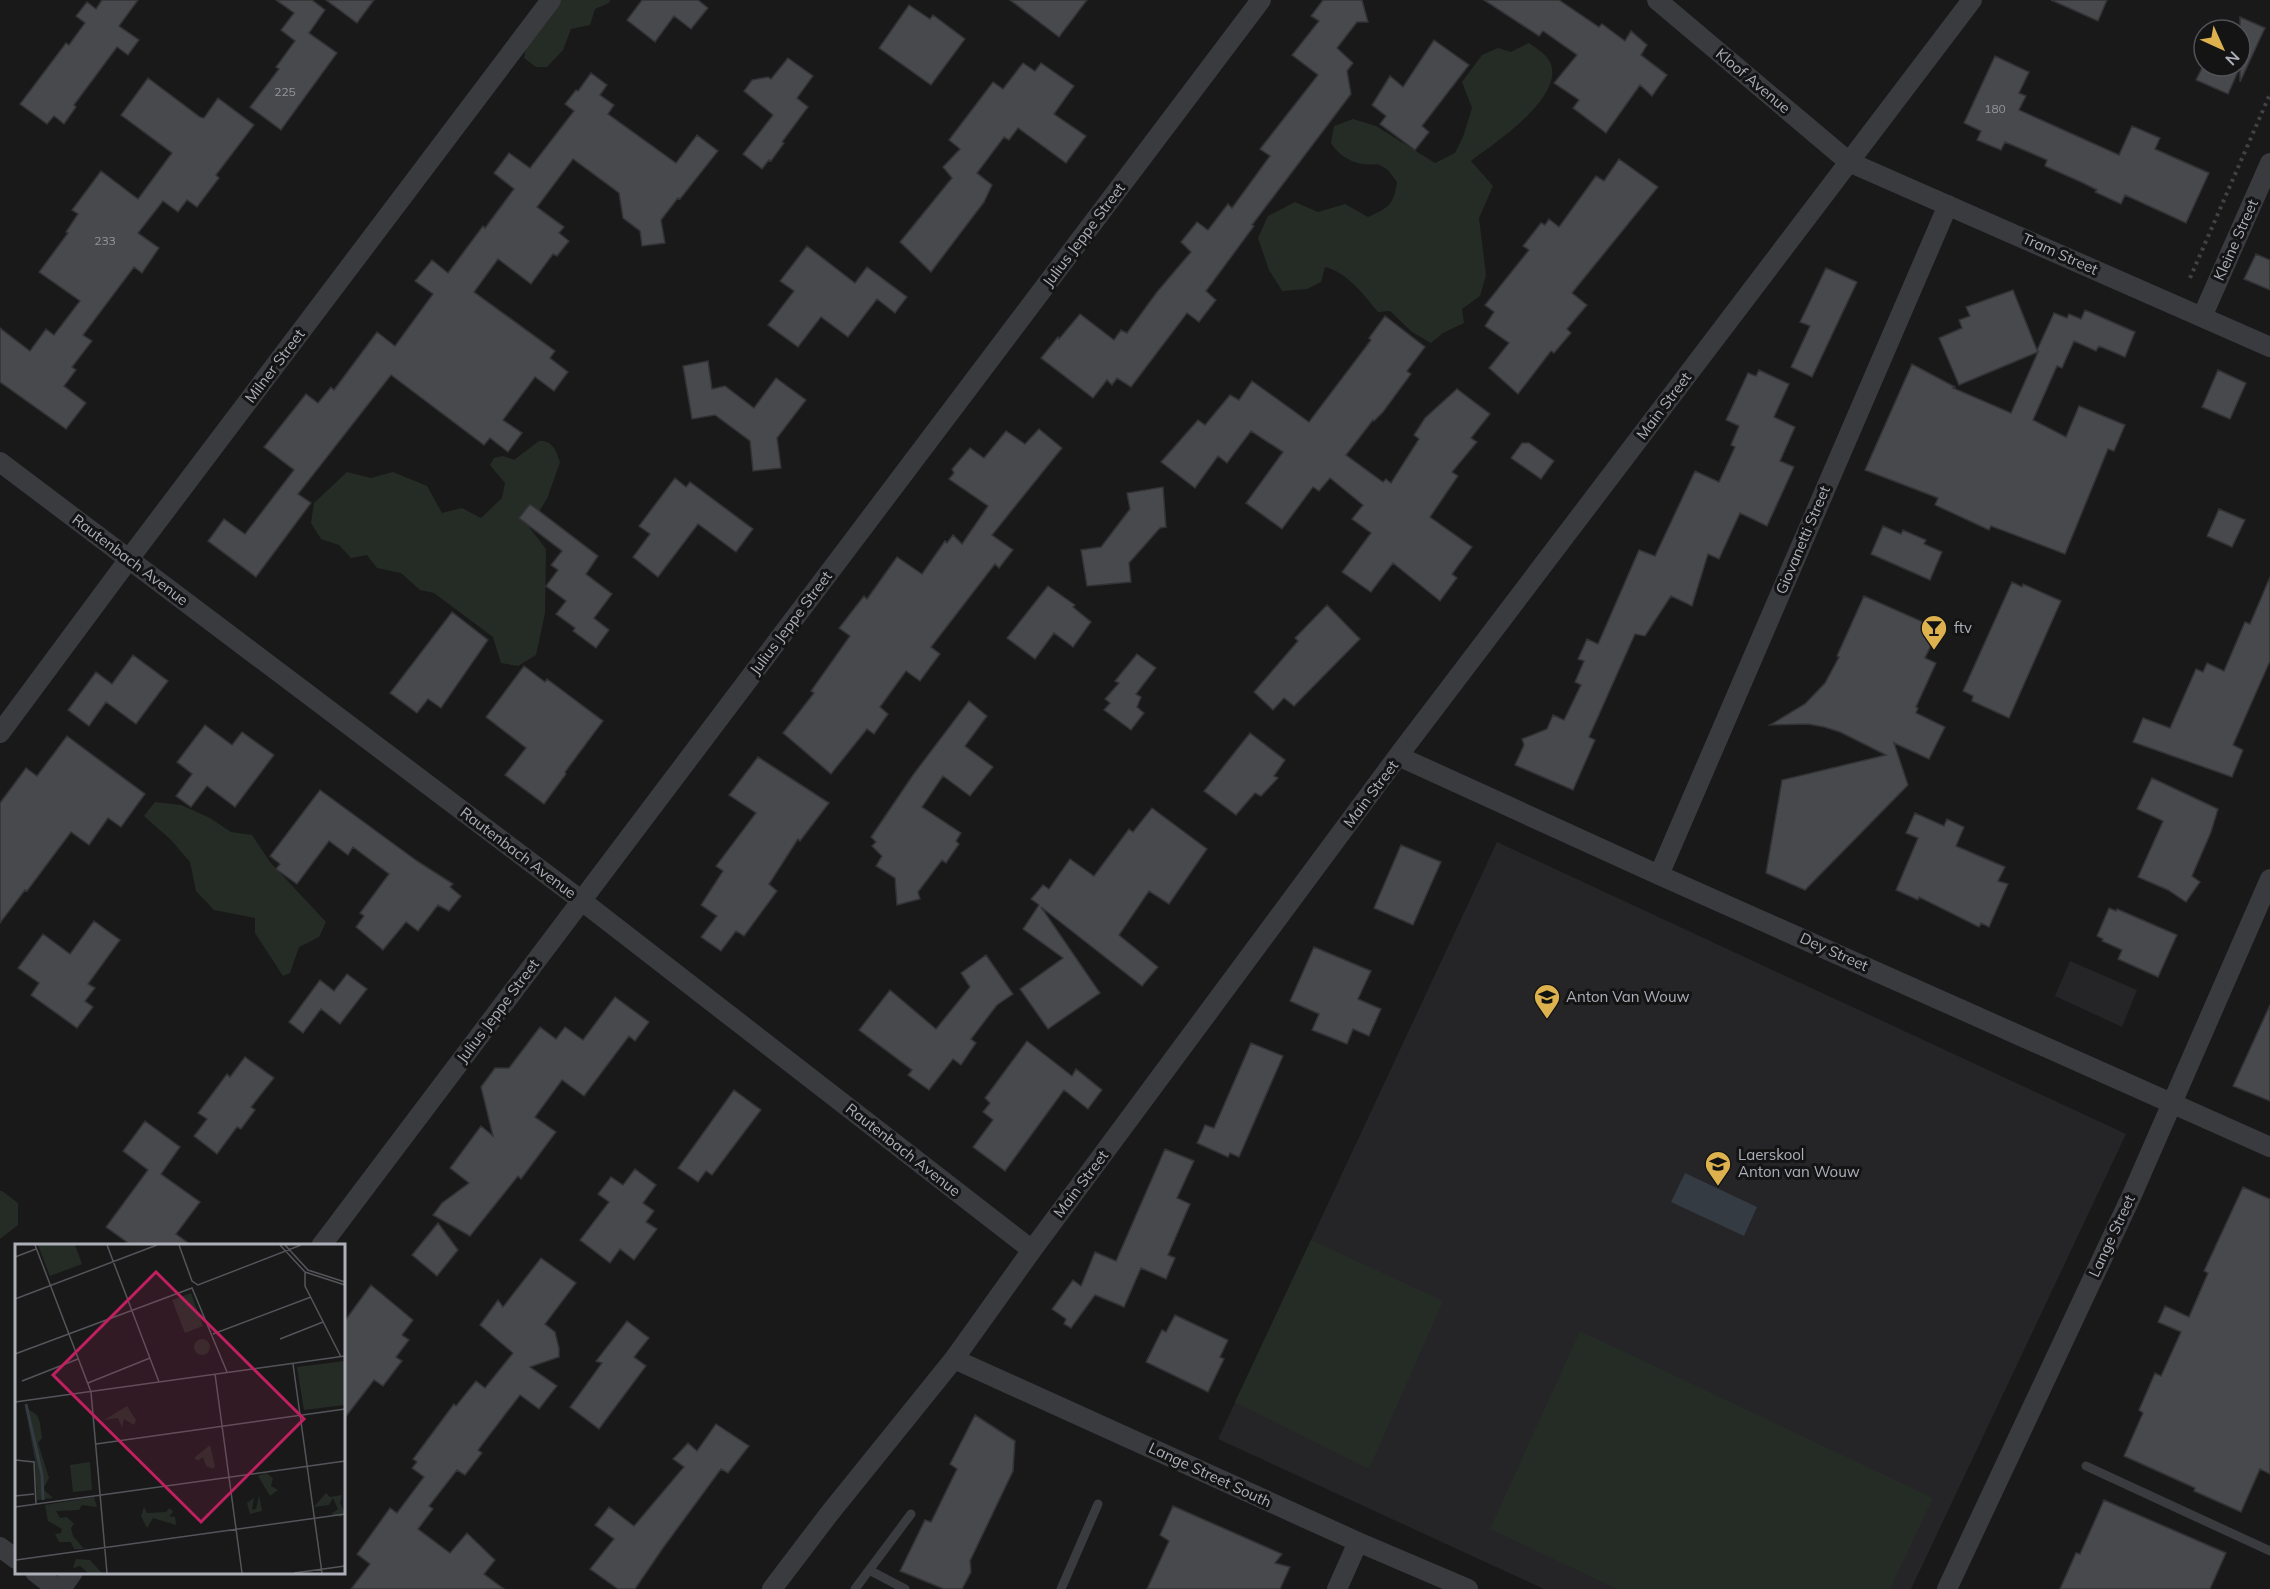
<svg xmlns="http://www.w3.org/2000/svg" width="2270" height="1589" font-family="Mulish,sans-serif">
<rect width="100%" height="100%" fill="#19191a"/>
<!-- built -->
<path fill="#252527" d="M1497 842 2126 1134 1911 1589H1544L1218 1439Z
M2070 961 2137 990 2122 1027 2055 996Z"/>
<!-- green -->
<path fill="#252c26" d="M560 0H610L609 3 595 9 590 25 571 29 563 50 547 67H536L524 58 526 46Z
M1529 43C1536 48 1546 54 1550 62 1566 97 1493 144 1471 161L1493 186 1479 218 1486 275 1480 296 1462 309 1464 323 1443 333 1431 343 1412 332 1390 311 1378 312C1364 295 1347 272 1325 267L1321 282 1307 289 1282 291 1269 270 1258 238 1268 216 1295 202 1318 212 1345 204 1368 217C1388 208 1394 205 1397 182L1388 170 1378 164C1359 167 1341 159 1331 143L1334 126 1353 119 1376 126 1435 163 1455 153 1463 137 1472 108 1462 82 1482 55 1498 48 1511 52Z
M539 441C553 440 556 451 560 462L547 499 529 527 546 549 545 613 536 655 518 666 501 663 493 637 434 593 420 590 401 573 377 568 367 555 351 558 339 545 321 539 311 523 314 503 347 472 371 478 393 472 427 486 442 513 462 508 481 518 502 498 505 483 490 465 494 458 503 456 514 460Z
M155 802 181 805 210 818 231 832 252 835 270 862 326 922 319 937 299 947 290 973 283 976 255 933V918L214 910 196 891 190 862 171 840 144 816Z
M0 1191H2L18 1203V1225L0 1239Z
M1311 1240 1443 1301 1369 1469 1235 1402Z
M1580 1331 1933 1498 1890 1589H1617L1490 1529Z"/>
<!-- water -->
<path fill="#343b42" d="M1685 1173 1757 1207 1744 1236 1671 1202Z"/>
<!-- building -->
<path fill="#48494d" stroke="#333336" stroke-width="1.5" d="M102 0H138L119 26 139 40 128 55 117 47 74 105 76 107 64 124 54 116 47 124 20 104 66 43 69 45 85 23 76 16 87 2 96 9Z
M276 0H312L325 10 309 33 337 53 281 130 250 107 279 69 276 67 295 41 281 30 294 13Z
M326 0H374L357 23Z
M642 0H698L708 8 691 29 674 16 655 42 627 20Z
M1010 0H1087L1059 37Z
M1323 0H1362L1368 22H1357L1337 48 1353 63 1347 71 1351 94 1252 225 1254 226 1206 291 1216 300 1199 322 1187 313 1131 387 1117 378 1112 385 1107 380 1093 398 1041 358 1058 337 1059 339 1080 314 1114 340 1121 330 1127 333 1157 292 1191 252 1181 242 1197 222 1208 230 1228 204 1232 208 1270 156 1260 149 1318 75 1292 55 1319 21 1311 16Z
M1484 0H1559L1599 27 1602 24 1625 41 1631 31 1647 45 1641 55 1667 75 1652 96 1640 85 1606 133 1573 108 1579 100 1554 83 1577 55 1543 31 1539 36Z
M2051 0H2107L2098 21Z
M909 5 930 19 933 15 965 39 931 85 879 48Z
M2240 17 2265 28 2240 82V67L2228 94 2196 80 2203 66H2240Z
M1434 40 1469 65 1422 126 1429 132 1415 150 1380 124 1386 116 1372 105 1390 76 1403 87Z
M1995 56 2029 72 2019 93 2026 96 2019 110 2119 155 2132 126 2160 138 2155 149 2209 173 2186 223 2125 195 2121 204 2095 192 2097 190 2081 182 2045 166 2047 160 2005 142 2001 150 1977 140 1981 131 1964 123Z
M788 58 813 76 797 98 808 107 782 142 784 143 771 161 769 160 762 169 743 154 773 115 744 91 752 80 768 77 771 79Z
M1023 63 1035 71 1041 63 1074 86 1054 114 1086 136 1066 163 1018 128 1009 140 1004 137 977 173 992 185 984 202 931 272 900 242 952 178 943 167 960 149 949 140 993 82 1003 89Z
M591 73 607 85 600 95 614 105 608 114 676 163 697 135 718 151 680 199 678 198 661 220 665 243 642 246 640 231 623 218 619 193 573 159 537 207 564 227 559 233 569 241 557 256 553 254 531 284 498 259 474 292 555 351 550 358 568 372 554 391 535 377 503 420 522 433 508 452 490 438 484 445 391 375 298 494 311 503 256 577 208 541 224 519 245 534 294 470 264 447 306 394 318 403 331 387 334 390 377 332 395 346 433 294 415 281 432 260 448 273 483 226 485 228 514 189 494 173 509 153 530 168 574 111 565 104 576 90 578 91Z
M148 78 200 117 204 118 218 98 254 125 216 175 219 178 197 207 187 200 178 212 163 201 138 233 159 248 142 273 134 267 83 335 92 341 72 367 76 370 64 386 86 403 66 429 0 382V328L30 351 46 329 54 335 80 301 39 272 68 233 66 232 78 214 72 210 101 171 138 199 172 153 121 115Z
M1619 159 1658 187 1572 293 1587 305 1567 329 1571 333 1554 353 1551 351 1518 394 1489 368 1509 343 1485 326 1494 312 1485 305 1529 250 1523 246 1541 223 1545 225 1549 219 1559 227 1596 176 1604 181Z
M807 246 855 283 867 267 907 297 895 313 877 299 848 337 821 317 798 347 768 325 794 291 780 281Z
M2256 254 2270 260V290L2244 279Z
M1826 268 1857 282 1812 377 1791 367 1810 326 1800 322Z
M2013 290 2037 350 2054 313 2067 318 2069 314 2081 319 2085 310 2135 332 2125 357 2099 346 2096 351 2074 341 2062 368 2057 366 2033 420 2066 437 2079 406 2125 425 2114 451 2108 449 2065 554 1991 526 1989 530 1935 505 1938 498 1865 470 1912 364 1955 387 1953 388 2011 413 2038 352 1959 385 1939 338 1962 328 1959 320 1970 316 1966 307Z
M1385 316 1425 347 1407 371 1411 374 1383 412 1374 421 1373 420 1346 455 1383 482 1386 479 1391 483 1419 439 1414 435 1425 418 1457 389 1490 414 1471 438 1477 442 1452 472 1458 476 1430 517 1472 547 1452 574 1457 578 1440 601 1393 563 1371 592 1342 572 1371 533 1352 519 1363 505 1330 478 1319 491 1313 487 1282 529 1246 503 1283 452 1251 431 1227 463 1218 456 1195 488 1161 462 1198 420 1205 425 1230 395 1239 400 1252 381 1309 422 1371 340 1369 338Z
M708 361 712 389 725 386 754 408 776 378 806 400 777 438 781 468 753 471 750 441 715 415 692 419 683 366Z
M1759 370 1789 384 1774 417 1795 427 1780 461 1794 467 1767 526 1740 513 1719 559 1708 554 1692 606 1671 596 1645 636 1635 634 1589 737 1595 740 1573 790 1515 765 1524 745 1522 739 1547 729 1553 715 1564 720 1581 685 1575 682 1584 661 1578 659 1587 639 1598 644 1639 550 1655 556 1695 471 1719 482 1735 447 1731 445 1739 426 1726 420 1748 373 1756 376Z
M2218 370 2246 383 2230 419 2202 407Z
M1039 429 1062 448 992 535 1013 550 999 568 995 564 931 647 940 654 920 681 906 671 880 707 888 714 874 734 867 729 831 774 783 733 814 693 811 691 850 636 839 628 864 596 867 599 897 557 922 574 945 541 947 543 953 535 962 544 988 506 949 479 954 473 952 469 970 448 984 458 1006 431 1025 444Z
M1522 443H1529L1554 461 1541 479 1511 458Z
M675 478 686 487 690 482 753 529 736 552 698 524 658 577 633 557 650 534 639 526Z
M1163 487 1166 527 1160 528 1129 563 1131 582 1087 586 1081 550 1101 547 1130 509 1127 493Z
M530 504 598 556 586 574 612 594 594 618 609 630 596 648 573 631 575 628 556 614 566 601 546 586 558 570 551 565 562 551 519 518Z
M2219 509 2245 520 2232 547 2207 536Z
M1883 526 1901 534 1903 530 1926 540 1924 544 1942 552 1930 580 1871 554Z
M2270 577V661L2233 745 2243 750 2232 777 2133 742 2143 718 2170 728 2196 669 2203 672 2207 663 2224 671 2245 622 2250 624Z
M2012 582 2022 587 2023 584 2061 601 2009 718 1972 701 1973 696 1963 691Z
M1048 586 1075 605 1073 607 1091 622 1073 647 1054 633 1035 659 1007 638Z
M1864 596 1939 629 1925 658 1936 663 1916 707 1918 708 1916 713 1945 727 1929 759 1894 743 1908 785 1805 890 1766 873 1782 780 1886 755 1840 732 1824 727 1808 724 1770 725 1805 704 1825 683 1839 657 1837 656Z
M1327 605 1360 639 1294 706 1284 698 1273 710 1254 692 1298 641 1295 638Z
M452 612 488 640 441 708 428 699 417 713 390 693Z
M1137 654 1156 668 1136 694 1141 697 1137 707 1144 713 1131 730 1104 710 1110 703 1105 699 1119 683 1115 681Z
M133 655 168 681 136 724 106 702 89 726 68 710 96 672 112 684Z
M524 666 545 682 547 679 603 721 565 772 566 774 544 804 505 775 526 748 486 717Z
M969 701 987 716 965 746 993 767 970 796 943 776 922 807 961 833 956 841 959 844 946 863 942 860 918 892 920 899 897 905 895 878 876 866 882 856 872 846 876 842 871 837 913 775Z
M205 725 232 745 242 732 274 755 235 807 207 786 191 807 176 796 192 774 177 762Z
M1250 733 1285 760 1274 776 1278 778 1261 796 1255 793 1236 815 1204 791Z
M67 736 145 794 121 827 108 818 89 845 71 832 27 891 25 890 0 923V803L26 768 37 776Z
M758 757 829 803 800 841 798 839 769 884 777 891 744 936 736 931 721 951 701 937 717 916 701 905 723 871 716 866 756 813 729 795Z
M2152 778 2218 809 2211 832 2192 876 2200 882 2186 902 2168 890 2138 877 2163 821 2137 809Z
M320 790 417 861 453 884 450 887 461 896 449 911 438 905 418 931 406 922 383 950 356 927 364 916 360 913 389 874 353 847 348 855 329 841 297 884 276 869 280 864 270 856Z
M1152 808 1207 849 1169 904 1149 891 1119 935 1158 967 1142 986 1041 907 1100 993 1048 1029 1020 989 1063 958 1023 929 1039 905 1031 899 1043 885 1049 889 1070 859 1094 876 1129 829 1133 832Z
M1915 813 1944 826 1947 819 1964 827 1956 846 2005 867 1998 881 2008 884 1989 927 1981 923 1979 927 1919 897 1918 900 1896 890 1918 838 1906 833Z
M1401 845 1441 862 1413 925 1374 908Z
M2109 908 2116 911 2117 909 2177 935 2158 977 2118 959 2122 950 2102 941 2103 939 2097 936Z
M94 921 120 940 88 984 95 988 85 1001 93 1007 77 1028 31 995 39 983 18 968 43 934 70 954Z
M1314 947 1371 971 1358 999 1381 1009 1369 1036 1353 1029 1347 1044 1312 1030 1319 1014 1290 1001Z
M986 955 1013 994 997 1005 971 1039 976 1043 961 1065 953 1059 929 1090 908 1075 912 1070 859 1030 890 990 936 1029 970 987 961 973Z
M347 974 367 989 340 1024 321 1009 303 1033 289 1022 320 980 334 991Z
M615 997 649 1022 635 1041 629 1036 584 1096 562 1080 535 1117 556 1132 521 1179 518 1176 470 1236 433 1215 442 1203 469 1183 450 1168 481 1126 493 1136 481 1087 495 1068H509L540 1027 556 1039 565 1027 583 1040Z
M2270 1005V1101L2233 1086Z
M1027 1041 1072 1076 1076 1069 1102 1090 1088 1109 1064 1090 1005 1171 973 1147 993 1120 983 1112 990 1103 985 1098Z
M1251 1043 1283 1056 1239 1157 1230 1153 1228 1157 1197 1143 1205 1125 1214 1128Z
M245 1057 274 1078 251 1107 255 1110 241 1129 237 1127 217 1154 194 1136 207 1119 198 1113 227 1074 230 1077Z
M734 1090 761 1110 712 1175 706 1171 698 1182 678 1168Z
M145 1121 180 1147 161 1174 200 1202 176 1234 191 1245H131L106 1227 148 1170 123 1151Z
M1165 1149 1194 1161 1177 1198 1190 1204 1168 1255 1175 1258 1166 1279 1141 1268 1124 1307 1095 1295 1071 1328 1064 1324 1066 1319 1052 1309 1073 1280 1081 1286 1095 1252 1116 1261Z
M635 1169 656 1185 643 1203 654 1211 646 1222 657 1229 634 1260 620 1249 610 1263 580 1240 609 1202 598 1194 611 1177 623 1185Z
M2243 1187 2270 1199V1474L2260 1469 2241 1512 2194 1491 2195 1488 2124 1456 2143 1413 2139 1410 2155 1373 2161 1376 2181 1332 2158 1322 2165 1306 2189 1317 2208 1273 2204 1271Z
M438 1223 458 1250 437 1276 412 1255Z
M541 1258 576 1283 545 1324 555 1332 559 1348V1357L530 1367 557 1386 539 1409 520 1395 478 1450 482 1453 465 1475 457 1470 429 1506 433 1509 418 1529 450 1553 467 1533 495 1560 484 1574 504 1589H351L370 1564 357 1554 390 1508 397 1513 424 1477 412 1468 417 1462 413 1459 454 1404 456 1406 476 1381 485 1388 513 1353 480 1325 498 1300 503 1307Z
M371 1285 413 1320 402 1335 409 1340 396 1357 402 1361 383 1386 374 1380 344 1419V1322Z
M1175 1315 1228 1340 1220 1357 1224 1359 1208 1392 1146 1362 1162 1330 1166 1332Z
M627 1321 649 1338 634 1357 646 1366 599 1429 570 1407 602 1363 596 1361Z
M975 1415 1015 1441 1013 1471 970 1561 971 1572 962 1589H944L900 1571 925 1520 931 1522 957 1469 950 1464Z
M716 1424 749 1446 728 1473 721 1469 663 1548 635 1589H618L590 1569 614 1539 595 1525 609 1507 634 1526 684 1467 673 1459 688 1443 697 1451Z
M2104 1500 2226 1553 2210 1589H2060L2076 1553 2080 1554Z
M1173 1506 1282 1554 1275 1563 1290 1567 1280 1589H1147L1169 1541 1160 1535Z"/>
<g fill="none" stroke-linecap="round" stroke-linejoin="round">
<!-- path -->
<path stroke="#404246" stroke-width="4" stroke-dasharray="3 4.5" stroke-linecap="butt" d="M2190 278 2270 94"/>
<!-- lane -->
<path stroke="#3a3b3f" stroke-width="9" d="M2086 1466 2270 1551
M869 1570 905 1589
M855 1589 911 1514
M1061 1589 1098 1504"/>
<!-- street -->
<path stroke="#3a3b3f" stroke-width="20" d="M1657 0 1849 162 2270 347
M2202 317 2270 163
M0 462 582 901 1032 1250
M0 733 129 559 551 0
M1398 756 1659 875 2270 1147
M1659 875 1948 205
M321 1246 1261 0
M954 1359 1358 1542 1468 1589
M0 1547 16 1559
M35 1572 57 1589
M61 1589 73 1572
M772 1589 829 1514 954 1359 1032 1250 1398 756 1972 0
M1337 1589 1358 1542
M1947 1589 2131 1197 2270 879"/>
</g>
<!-- icons -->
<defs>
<g id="bar-pin" transform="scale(1.35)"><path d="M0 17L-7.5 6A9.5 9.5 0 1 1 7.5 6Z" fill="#ddb24e" stroke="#141415"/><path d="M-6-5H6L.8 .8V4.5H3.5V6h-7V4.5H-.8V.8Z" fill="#111"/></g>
<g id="school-pin" transform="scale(1.35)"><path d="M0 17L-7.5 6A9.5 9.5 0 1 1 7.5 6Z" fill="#ddb24e" stroke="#141415"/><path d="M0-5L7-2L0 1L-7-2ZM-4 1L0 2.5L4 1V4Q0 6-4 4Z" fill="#111"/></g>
</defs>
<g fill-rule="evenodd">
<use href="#bar-pin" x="1934" y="628"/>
<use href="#school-pin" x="1547" y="997"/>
<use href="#school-pin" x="1718" y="1164"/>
</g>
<g text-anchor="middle" stroke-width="6" stroke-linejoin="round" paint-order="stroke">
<!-- number labels -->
<g font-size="12" fill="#94969e">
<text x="285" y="96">225</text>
<text x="1995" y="113">180</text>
<text x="105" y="245">233</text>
</g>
<!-- street labels -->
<g font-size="15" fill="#adb0b9" stroke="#141415">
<text transform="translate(1753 81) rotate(40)" y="5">Kloof Avenue</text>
<text transform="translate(1084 235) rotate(-53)" y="5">Julius Jeppe Street</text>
<text transform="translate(2236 240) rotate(-66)" y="5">Kleine Street</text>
<text transform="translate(2060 254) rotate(24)" y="5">Tram Street</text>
<text transform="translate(275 366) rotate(-53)" y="5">Milner Street</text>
<text transform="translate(1664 406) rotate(-53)" y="5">Main Street</text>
<text transform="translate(1803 540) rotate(-67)" y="5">Giovanetti Street</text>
<text transform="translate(130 560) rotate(37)" y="5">Rautenbach Avenue</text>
<text transform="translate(791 623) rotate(-53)" y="5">Julius Jeppe Street</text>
<text transform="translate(1371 794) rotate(-53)" y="5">Main Street</text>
<text transform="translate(518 853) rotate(37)" y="5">Rautenbach Avenue</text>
<text transform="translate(1834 952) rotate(24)" y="5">Dey Street</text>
<text transform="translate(498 1011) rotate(-53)" y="5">Julius Jeppe Street</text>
<text transform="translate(903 1150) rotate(38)" y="5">Rautenbach Avenue</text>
<text transform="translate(1081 1184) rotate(-53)" y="5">Main Street</text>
<text transform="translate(2112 1236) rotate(-65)" y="5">Lange Street</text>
<text transform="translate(1210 1475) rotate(25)" y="5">Lange Street South</text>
</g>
<!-- poi labels -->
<g font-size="15" fill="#adb0b9" stroke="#141415" text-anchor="start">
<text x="1954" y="633">ftv</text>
<text x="1566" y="1002">Anton Van Wouw</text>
<text x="1738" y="1160">Laerskool<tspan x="1738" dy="17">Anton van Wouw</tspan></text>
</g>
</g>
<!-- overview -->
<g transform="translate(15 1244)">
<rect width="330" height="330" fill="#19191a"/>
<path d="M23 1H60L67 20 35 32ZM176 49 188 82 170 89 157 56ZM179 103a8 8 0 1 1 16 0a8 8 0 1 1-16 0ZM330 117V161L289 166 282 123ZM112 162 121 176 119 181 109 175 107 184 103 174 89 176ZM10 163 22 171 25 179 27 194 23 199 34 234 28 245 38 254 22 256 20 216ZM195 201 200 222 198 225 191 222 188 213 183 217 179 214ZM75 218 77 246 58 248 55 221ZM251 229 258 234 256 242 263 246 255 252 243 232ZM311 249 315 253 327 251 325 259 330 269 326 273 316 270 323 265 318 254 314 261 299 263ZM244 251 247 267 235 270 232 259 239 254 237 266 241 265ZM79 253 82 263 67 261 64 266 41 267 45 274 52 273 59 280 56 284 58 292 69 305H59L56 298H44L40 290 46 289 47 285 33 277 30 261ZM129 263 132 269 151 268 155 264 158 268 154 272 160 273 161 281 138 274 132 284 126 272ZM61 315 75 316 87 329H73L65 322 58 324Z" fill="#252c26"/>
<path fill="none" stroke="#343b42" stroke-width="3" d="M11 160 27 231 28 256"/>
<path fill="none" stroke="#54555a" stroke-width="1.5" d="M20 1 76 148 92 329M92 1 144 138M164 1 177 37 183 41 286 1M265 1 290 28 330 41M270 1 293 26 330 38M0 13 21 5M290 28V42L326 113M0 55 142 1M198 90 296 53M265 95 308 78M0 110 177 44 212 128M278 120 307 329M200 130 227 329M7 137 63 115M73 139 135 114M0 158 330 112M81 200 330 165M0 216 19 218 21 260M0 252 19 250M0 263 330 217M1 316 330 270M279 329 330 322"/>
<path fill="#c12060" fill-opacity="0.15" stroke="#c12060" stroke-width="3" d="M141 28 289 175 186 278 38 131Z"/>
<rect width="330" height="330" fill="none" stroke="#adb0b9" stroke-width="3"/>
</g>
<!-- north arrow -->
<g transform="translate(2222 48) rotate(135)"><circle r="28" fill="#141415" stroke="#515257" stroke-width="1.5"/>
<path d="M0-4.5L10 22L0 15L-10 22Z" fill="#ddb24e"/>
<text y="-9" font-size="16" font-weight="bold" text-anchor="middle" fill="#adb0b9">N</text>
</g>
</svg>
